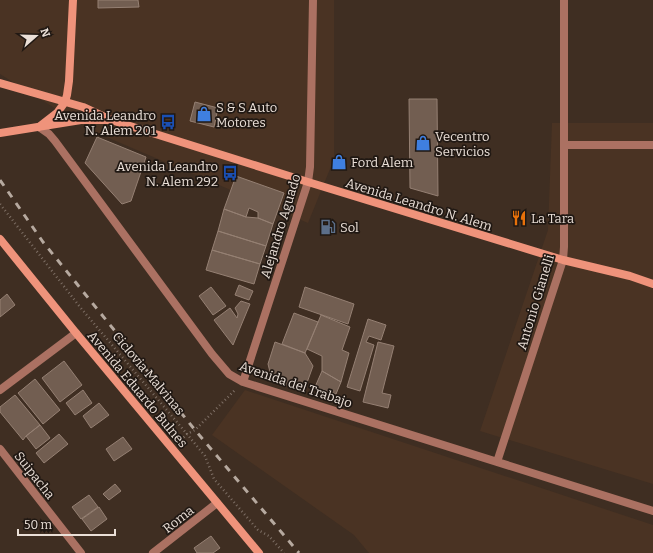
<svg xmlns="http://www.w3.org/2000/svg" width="653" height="553" font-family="Bitter,serif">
<rect width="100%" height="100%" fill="#3f2e22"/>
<!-- built -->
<path fill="#4a3323" d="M0 0H334V159L308 223 90 130 0 74Z
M552 123H653V484L480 431 548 230Z
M245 390 653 525V553H369L354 535 212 435Z"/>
<!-- building -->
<path fill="#725e51" stroke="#958073" d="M98 0H138L139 7 98 8Z
M409 99H437L438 196 410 188Z
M195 102 218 108 214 127 190 121Z
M97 137 146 157 131 201 122 204 85 163Z
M236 176 284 193 273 224 258 218V212L249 208 246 217 224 209Z
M224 209 246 217 258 218 273 224 266 246 218 231Z
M218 231 266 246 260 264 212 250Z
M212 250 260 264 254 284 206 270Z
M239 285 253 291 249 300 235 295Z
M211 287 226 306 213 315 199 296Z
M305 287 354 304 348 324 299 307Z
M7 294 15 305 0 317V300Z
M241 301 250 304 233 345 214 320 230 308 237 318 238 314 235 308Z
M294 313 318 322 305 353 282 344Z
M321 315 350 327 342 350 349 353 341 382 322 371V356L307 349Z
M368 319 386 325 381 340 369 336 366 342 374 345 360 391 347 387Z
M275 342 305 353 313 366 304 391 272 380 268 364Z
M378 342 394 346 382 393 391 395 388 408 363 402Z
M64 361 82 385 60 402 42 378Z
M322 371 341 382 336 394 315 387Z
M35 379 60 410 43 424 18 393Z
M83 390 92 403 75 415 66 403Z
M15 395 40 425 26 436 23 440 0 412V407Z
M99 403 109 415 91 428 83 416Z
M40 425 50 438 36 449 26 436Z
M59 434 68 444 44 463 36 453Z
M123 437 132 449 114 461 106 449Z
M115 484 121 491 109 500 103 494Z
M89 495 98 507 81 519 72 507Z
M99 507 107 519 91 531 82 519Z
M211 536 220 548 213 553H197L194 548Z"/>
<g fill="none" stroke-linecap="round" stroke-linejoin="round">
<!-- path -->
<path stroke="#7e6f65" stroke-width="2.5" stroke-dasharray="1 3" stroke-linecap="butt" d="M0 204 80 307 187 434 205 456 214 479 258 530 269 536 284 553
M178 443 187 434 195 430 236 389"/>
<!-- street -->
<path stroke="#ab7162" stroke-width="8" d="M39 127 49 134 55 141 212 354 229 374 243 382 653 511
M564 145H653
M243 382 308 182 310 167 313 0
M0 390 76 333
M0 449 81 553
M497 462 563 260 564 247V0
M153 553 217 503"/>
<!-- secondary -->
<path stroke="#ef937b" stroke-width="8" d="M0 83 83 107 111 120 308 182 563 260 630 276 653 284
M39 127 57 113 65 102 67 95 69 81 73 0
M0 133 81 120H108
M0 239 76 333 259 553"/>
<!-- rail -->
<path stroke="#b6a99f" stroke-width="3" stroke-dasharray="7 7" stroke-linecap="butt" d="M0 180 43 242 195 430 299 553"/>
</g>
<!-- icons -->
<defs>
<g id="shop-bare" transform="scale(1.2)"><path d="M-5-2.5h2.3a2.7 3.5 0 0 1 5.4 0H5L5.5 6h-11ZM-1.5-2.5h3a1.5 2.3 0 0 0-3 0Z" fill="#3f7fe0" stroke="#201813" stroke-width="2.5" paint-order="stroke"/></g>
<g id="bus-bare" transform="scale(1.2)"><path d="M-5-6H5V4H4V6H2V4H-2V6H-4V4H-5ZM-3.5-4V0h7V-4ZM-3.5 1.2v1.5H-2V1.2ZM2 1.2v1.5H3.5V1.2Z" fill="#1a4fb4" stroke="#201813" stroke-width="2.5" paint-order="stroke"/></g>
<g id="restaurant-bare" transform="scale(1.2)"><path d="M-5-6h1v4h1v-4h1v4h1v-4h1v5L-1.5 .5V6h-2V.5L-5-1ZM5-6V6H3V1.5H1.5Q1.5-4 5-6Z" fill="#e8710a" stroke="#201813" stroke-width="2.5" paint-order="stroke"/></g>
<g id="fuel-bare" transform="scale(1.2)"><path d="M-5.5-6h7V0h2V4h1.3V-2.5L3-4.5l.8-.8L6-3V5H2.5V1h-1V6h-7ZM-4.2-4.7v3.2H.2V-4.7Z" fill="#5c6f8a" stroke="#201813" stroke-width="2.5" paint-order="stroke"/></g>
</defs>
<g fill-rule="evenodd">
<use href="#shop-bare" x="204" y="114"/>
<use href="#bus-bare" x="168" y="122"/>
<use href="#shop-bare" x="423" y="143"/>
<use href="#shop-bare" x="339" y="162"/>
<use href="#bus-bare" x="230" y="173"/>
<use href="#restaurant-bare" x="519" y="218"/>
<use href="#fuel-bare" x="328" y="227"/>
</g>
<g text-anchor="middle" stroke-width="3.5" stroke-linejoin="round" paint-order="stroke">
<!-- poi labels -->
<g font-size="13" fill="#eadfd7" stroke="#201813" text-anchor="start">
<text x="216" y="112">S &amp; S Auto<tspan x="216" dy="15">Motores</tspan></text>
<text x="156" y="120" text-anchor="end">Avenida Leandro<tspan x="156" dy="15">N. Alem 201</tspan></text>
<text x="435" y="141">Vecentro<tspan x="435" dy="15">Servicios</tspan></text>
<text x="351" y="167">Ford Alem</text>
<text x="218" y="171" text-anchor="end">Avenida Leandro<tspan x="218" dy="15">N. Alem 292</tspan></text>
<text x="531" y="223">La Tara</text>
<text x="340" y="232">Sol</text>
</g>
<!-- street labels -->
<g font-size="13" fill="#eadfd7" stroke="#201813">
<text transform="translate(419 204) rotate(17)" y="5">Avenida Leandro N. Alem</text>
<text transform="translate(280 226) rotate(-73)" y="5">Alejandro Aguado</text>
<text transform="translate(535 302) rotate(-73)" y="5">Antonio Gianelli</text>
<text transform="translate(149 373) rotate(50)" y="5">Ciclovia Malvinas</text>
<text transform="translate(296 384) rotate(19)" y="5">Avenida del Trabajo</text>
<text transform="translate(138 389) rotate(50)" y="5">Avenida Eduardo Bulnes</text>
<text transform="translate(35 475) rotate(52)" y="5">Suipacha</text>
<text transform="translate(178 519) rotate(-38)" y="5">Roma</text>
</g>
</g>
<!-- north arrow -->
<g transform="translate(36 36) rotate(70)" stroke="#201813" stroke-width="3" paint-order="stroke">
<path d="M0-3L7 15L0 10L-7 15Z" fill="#eadfd7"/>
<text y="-6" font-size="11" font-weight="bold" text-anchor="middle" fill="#eadfd7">N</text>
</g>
<!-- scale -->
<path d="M18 529v6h97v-6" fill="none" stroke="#eadfd7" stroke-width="2"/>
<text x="24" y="529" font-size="12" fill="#eadfd7" stroke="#201813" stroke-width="3" paint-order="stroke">50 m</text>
</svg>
